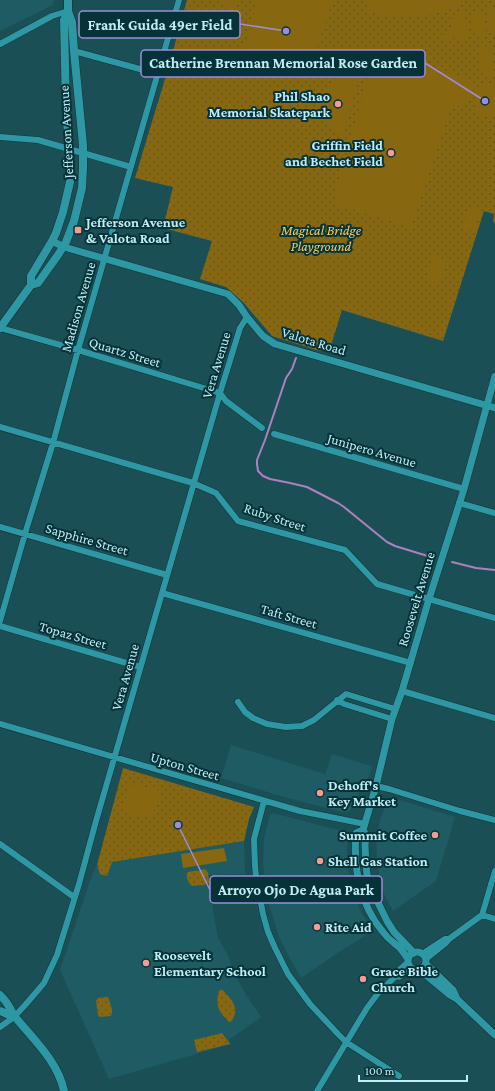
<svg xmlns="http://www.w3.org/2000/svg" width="495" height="1091" font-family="'Crimson Pro',serif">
<defs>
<pattern id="grass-dots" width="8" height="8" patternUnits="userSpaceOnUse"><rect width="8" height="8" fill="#876810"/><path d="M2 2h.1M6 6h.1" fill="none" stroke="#60582c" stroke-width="1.8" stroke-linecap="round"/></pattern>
</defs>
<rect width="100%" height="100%" fill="#1a4f56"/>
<!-- built -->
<path fill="#1e5b63" d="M0 0H54L53 5 0 31Z
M231 745 325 774 332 754 372 766 366 785 360 790 353 806 350 811 347 812H342L284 797 221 778Z
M393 798 455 817 436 881 393 911 384 894 380 881 377 858 376 839 380 820 387 801Z
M273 813 346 832 348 836 347 850 348 870 351 883 355 896 361 912 371 928 368 934 339 952 301 978 287 953 279 937 269 904 265 879 263 865 264 838 270 815Z
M244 841 245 874 209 875 214 916 218 938 228 955 235 975 245 993 261 1017 229 1040 231 1044 109 1079 60 970 92 875 97 865 100 874 112 862Z"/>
<!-- grass -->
<path fill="url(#grass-dots)" d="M187 0H495V223L493 222 494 214 484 211 443 341 342 310 329 352 316 350 272 336 244 303 226 287 200 279 212 241 163 228 173 187 135 178 168 69Z
M123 768 254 807 249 819 244 841 112 862 107 876 100 874 97 865Z
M206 869 208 873 209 883 203 885 192 886C188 882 185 877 188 872Z
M222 989C233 1001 241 1009 230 1023 219 1012 215 1007 219 991Z
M106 997H108C110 1003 114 1010 111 1016L100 1017 98 1015 96 1001 98 998Z
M222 1033 230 1044 197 1052 194 1040Z"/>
<!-- garden -->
<path fill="#876810" d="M219 0H239L235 10 218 4Z
M258 0H333L306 81 240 62Z
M365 0H467C445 13 414 20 389 16 383 15 377 13 370 11L367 6Z
M495 8V34L491 35 487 10Z
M482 11 487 36 476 38 471 13Z
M464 13 469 38 455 41 450 15Z
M451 30 453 41 445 42 442 32Z
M487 46V49H490L495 74 493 75V79L487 80 486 76 483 77 478 51H481L480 47Z
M375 50 471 80 472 98 450 111 411 227 341 206 335 202V195Z
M355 68 360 70V77L343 134 338 136 333 131 326 116 323 107 325 100 329 89 349 71Z
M495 83V115H475L474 87Z
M469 207 481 211 474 231 463 228Z
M433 257 447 260 439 284 427 280Z
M135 784 162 791C152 820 151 820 122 813L129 786Z
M224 848 227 861 183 868 181 854Z"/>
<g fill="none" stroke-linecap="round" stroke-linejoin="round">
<!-- stream -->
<path stroke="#ad81bd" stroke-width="2" d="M296 358 292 369 286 378 265 440 257 460V464L258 471 263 476 270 479 290 483 307 487 338 503 344 507 387 542 395 546 431 557
M452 562 476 568 495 570"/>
<!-- minor casing -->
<g stroke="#133236" stroke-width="7">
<path id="minor" d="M0 44 52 16 68 11
M74 51 158 74
M0 137 38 140 131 167
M0 328 78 350 220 393 226 401 262 428
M0 427 193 483 216 493 238 521 345 550 377 584 495 618
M274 434 464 489
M459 503 495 513
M0 527 167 575
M162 593 411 663
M0 621 27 527 53 443 78 350 179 0
M0 626 140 667
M402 691 495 718
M337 700 344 704 392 719
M238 702 245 712 253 718 267 724 286 727 302 726 314 720 346 694 395 709
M0 724 300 811 365 824
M376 786 389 789 460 811 495 820
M264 801 254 839 255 866 256 876 263 914 268 932 275 948 288 974 310 1004 338 1034 346 1042 399 1076
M0 844 74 897
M482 915 495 919
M449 939 482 915 495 871
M422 954 445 939H449L446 943 426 959
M408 962 396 973V976L399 977 413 969
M0 1027 14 1017 26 1004 44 983 57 955 79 884 96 821 220 393 240 328 247 317
M317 1091 367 1008 379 992 396 976"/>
</g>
<!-- tertiary casing -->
<g stroke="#133236" stroke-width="8">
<path id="tertiary" d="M52 241 64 247 228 294 239 305 247 317 263 336 275 344 495 408
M363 830 376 786 392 719 402 691 429 599 464 489 495 376
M408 961a9 9 0 1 1 18 0a9 9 0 1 1-18 0Z
M408 959C405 955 402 950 399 947 397 945 396 945 394 943 390 940 386 936 383 932 360 905 353 868 356 833L363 830 366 835 365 845 366 866 368 882 387 921 394 932 414 953
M420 970 450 995 457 999 453 990 426 964
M457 999 495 1035"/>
</g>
<!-- secondary casing -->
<g stroke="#133236" stroke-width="9">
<path id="secondary" d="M31 285V276L52 241 56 233 63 212 70 182V156L66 109 64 20 68 11V0
M0 328 31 285 38 283 58 255 66 242 74 221 82 188 83 168V145L74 51 72 22 68 11
M0 995C3 998 6 1001 8 1005 11 1009 12 1014 16 1018 34 1040 58 1062 64 1091
M0 1011 14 1017"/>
</g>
<!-- minor -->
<use href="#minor" stroke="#2e97a4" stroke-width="6"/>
<!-- tertiary -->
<use href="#tertiary" stroke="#2e97a4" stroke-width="7"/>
<!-- secondary -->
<use href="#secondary" stroke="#2e97a4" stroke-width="8"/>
</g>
<!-- markers -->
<g fill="#f59c91" stroke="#063339" stroke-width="1.5">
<circle cx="338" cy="104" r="4"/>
<circle cx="391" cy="153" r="4"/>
<rect x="74" y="226" width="8" height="8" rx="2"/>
<circle cx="320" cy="793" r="4"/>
<circle cx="435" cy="835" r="4"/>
<circle cx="320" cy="861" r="4"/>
<circle cx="317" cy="927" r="4"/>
<circle cx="146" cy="963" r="4"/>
<circle cx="363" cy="979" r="4"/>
</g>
<g text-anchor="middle" stroke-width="4" stroke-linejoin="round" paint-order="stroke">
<!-- poi labels -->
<g font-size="14" font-weight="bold" fill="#c1edf4" stroke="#063339" text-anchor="start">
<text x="330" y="101" text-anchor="end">Phil Shao<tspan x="330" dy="16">Memorial Skatepark</tspan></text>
<text x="383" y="150" text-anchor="end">Griffin Field<tspan x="383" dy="16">and Bechet Field</tspan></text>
<text x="86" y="227">Jefferson Avenue<tspan x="86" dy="16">&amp; Valota Road</tspan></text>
<text x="328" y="790">Dehoff's<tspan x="328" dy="16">Key Market</tspan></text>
<text x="427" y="840" text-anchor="end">Summit Coffee</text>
<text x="328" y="866">Shell Gas Station</text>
<text x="325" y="932">Rite Aid</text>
<text x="154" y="960">Roosevelt<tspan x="154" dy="16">Elementary School</tspan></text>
<text x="371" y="976">Grace Bible<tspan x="371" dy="16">Church</tspan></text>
</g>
<!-- street labels -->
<g font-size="14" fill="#c1edf4" stroke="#063339">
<text transform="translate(66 132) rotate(-93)" y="5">Jefferson Avenue</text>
<text transform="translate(78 307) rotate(-74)" y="5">Madison Avenue</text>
<text transform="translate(314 341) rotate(17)" y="5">Valota Road</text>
<text transform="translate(125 352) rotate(17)" y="5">Quartz Street</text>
<text transform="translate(216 365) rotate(-73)" y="5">Vera Avenue</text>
<text transform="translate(372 450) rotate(16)" y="5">Junipero Avenue</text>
<text transform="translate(275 517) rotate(18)" y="5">Ruby Street</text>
<text transform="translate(87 539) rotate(16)" y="5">Sapphire Street</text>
<text transform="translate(416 599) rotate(-73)" y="5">Roosevelt Avenue</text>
<text transform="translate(289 616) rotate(16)" y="5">Taft Street</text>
<text transform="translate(73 635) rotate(16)" y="5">Topaz Street</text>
<text transform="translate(125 677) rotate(-74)" y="5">Vera Avenue</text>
<text transform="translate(185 766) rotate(16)" y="5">Upton Street</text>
</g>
<!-- park labels -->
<g font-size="14" font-style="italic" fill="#fdce57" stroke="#063339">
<text x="321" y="235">Magical Bridge<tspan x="321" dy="16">Playground</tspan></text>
</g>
</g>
<!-- callouts -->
<path fill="none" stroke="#9e8cda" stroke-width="1.5" d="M286 31L240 24M485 101L425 63M178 825L210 890"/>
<g fill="#9e8cda" stroke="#063339" stroke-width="1.5">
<circle cx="286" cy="31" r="4"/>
<circle cx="485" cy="101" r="4"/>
<circle cx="178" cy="825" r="4"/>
</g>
<g fill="#063339" stroke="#9e8cda" stroke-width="1.5">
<rect x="79" y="11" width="161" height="27" rx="4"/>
<rect x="141" y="50" width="284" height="27" rx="4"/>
<rect x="210" y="876" width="172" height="27" rx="4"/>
</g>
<g font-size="15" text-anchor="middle" font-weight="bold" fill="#c1edf4">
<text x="160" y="30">Frank Guida 49er Field</text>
<text x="283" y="68">Catherine Brennan Memorial Rose Garden</text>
<text x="296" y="895">Arroyo Ojo De Agua Park</text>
</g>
<!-- scale -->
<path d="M359 1075v6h108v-6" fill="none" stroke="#c1edf4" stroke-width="2"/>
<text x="365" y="1075" font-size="12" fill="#c1edf4" stroke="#063339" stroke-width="3" paint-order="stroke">100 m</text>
</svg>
